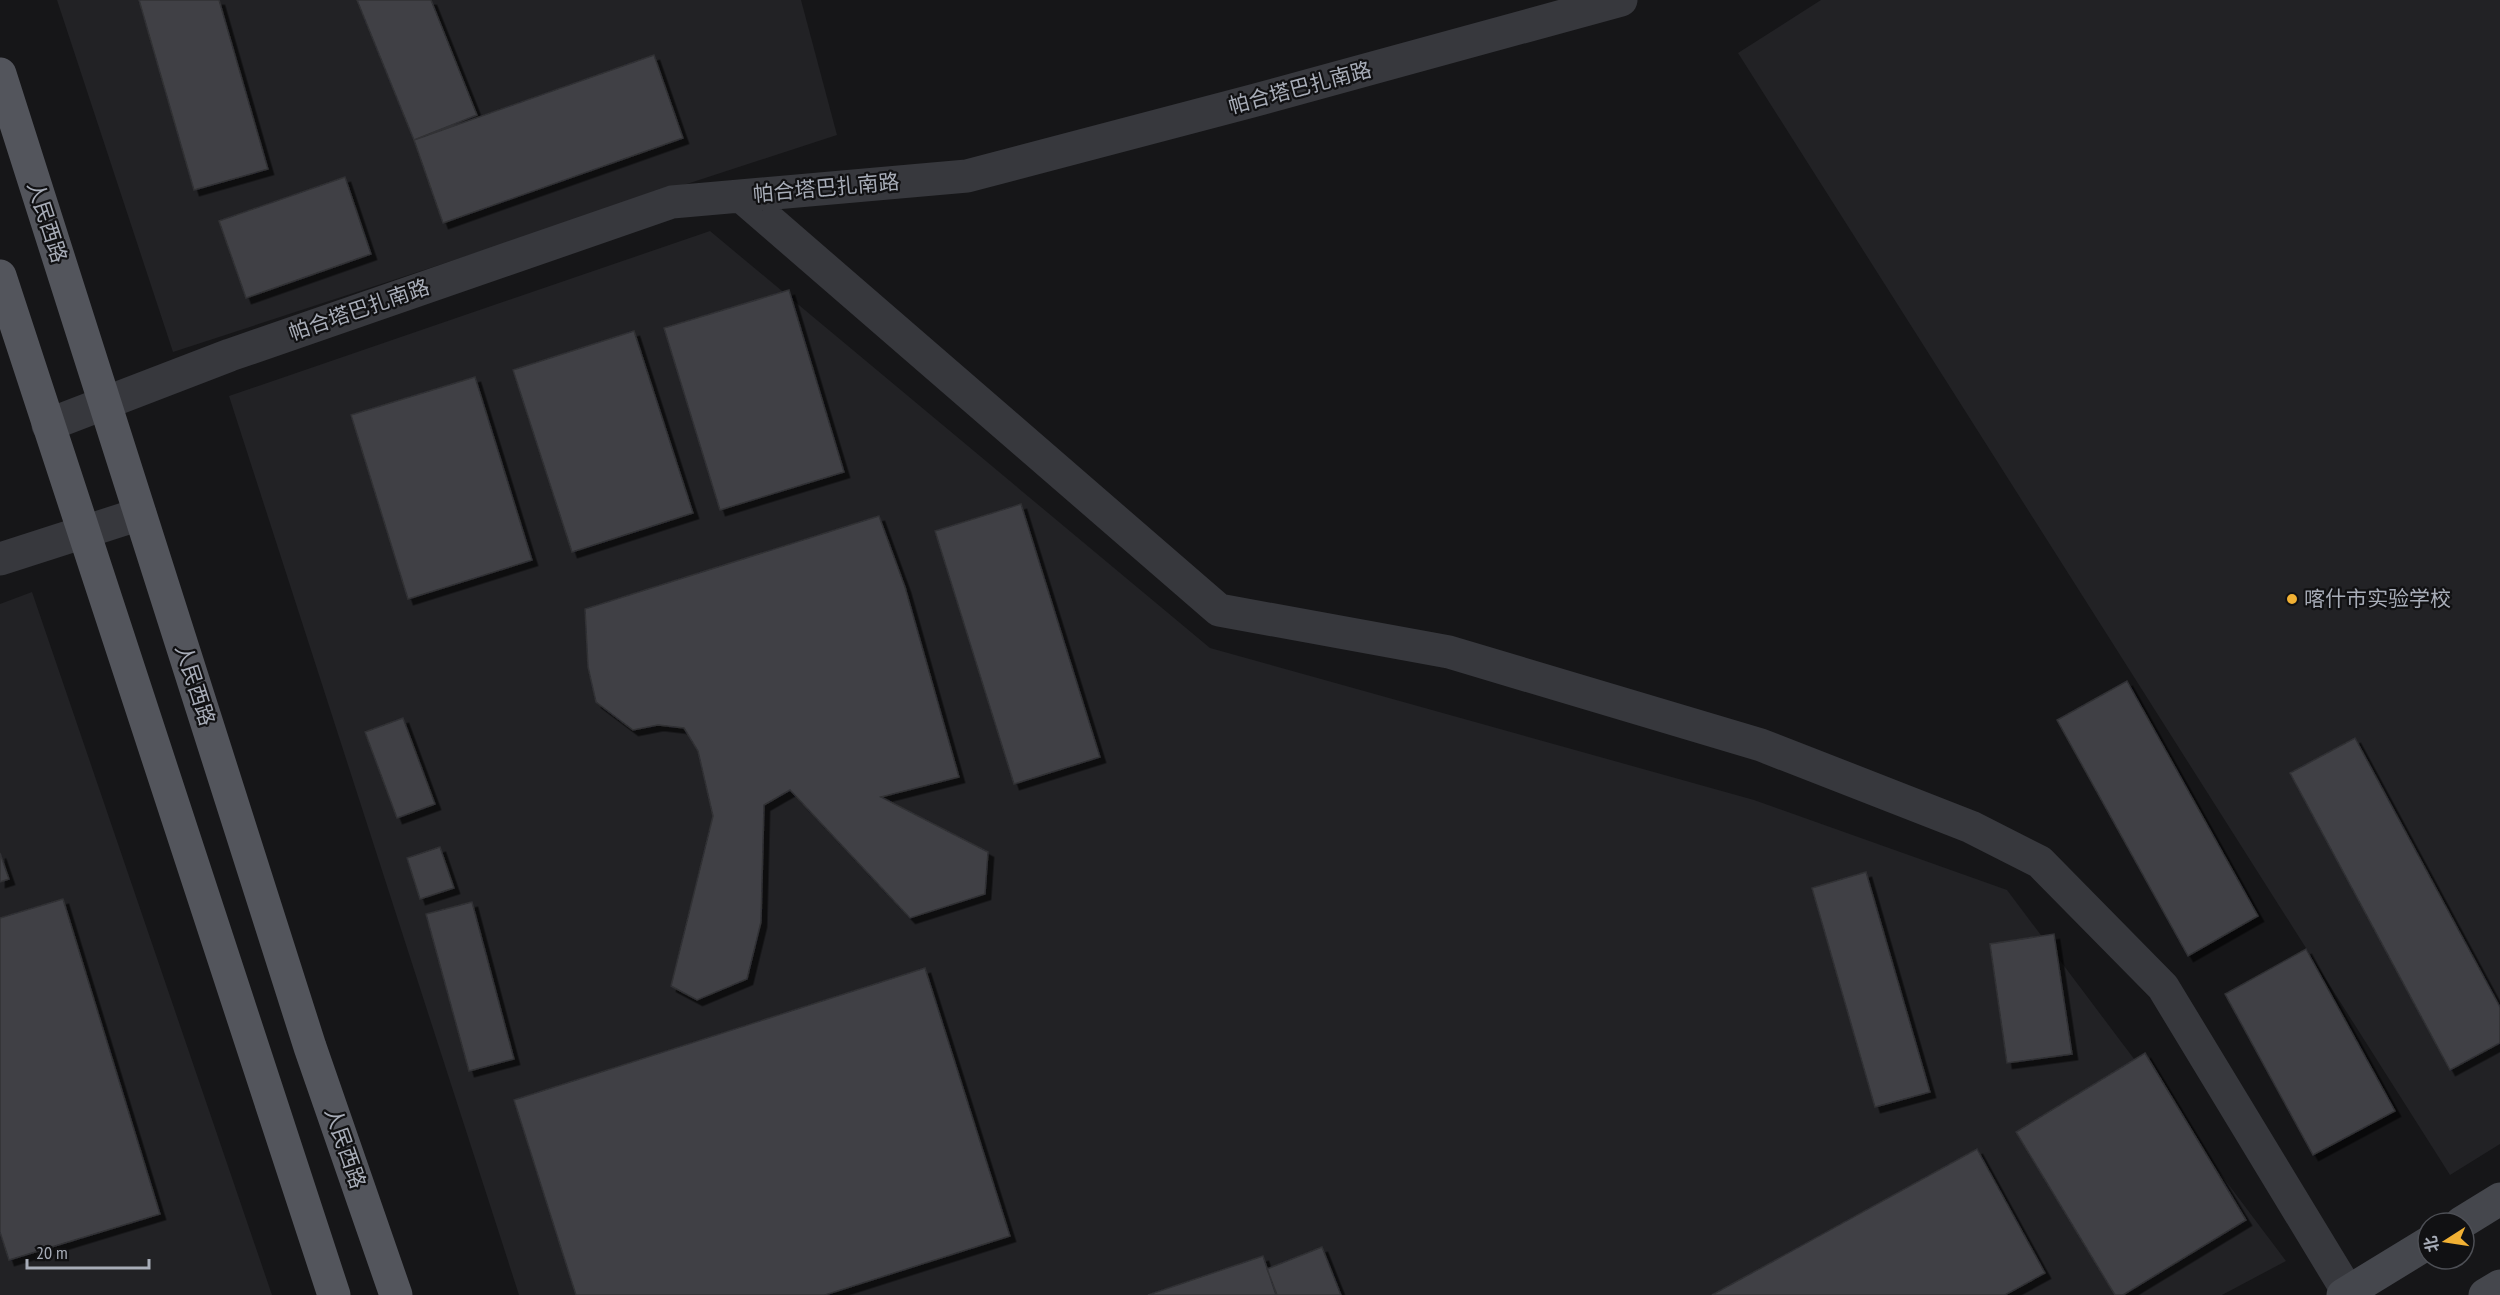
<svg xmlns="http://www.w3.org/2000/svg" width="2500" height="1295" font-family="'PT Sans Narrow','Noto Sans SC',sans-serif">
<defs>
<filter id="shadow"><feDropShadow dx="5.5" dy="5.5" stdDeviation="0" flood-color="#0009"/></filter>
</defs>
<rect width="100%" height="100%" fill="#161618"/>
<!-- built -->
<path fill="#222225" d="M57 0H801L837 135 173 352Z
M1821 0H2500V1144L2450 1175 1738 53Z
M710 231 1210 648 1754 800 2007 890 2286 1261 2222 1295H519L229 396Z
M32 592 272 1295H0V604Z"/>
<!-- building -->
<path fill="#404145" stroke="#303034" stroke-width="1.5" filter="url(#shadow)" d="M139 0H219L268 169 194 190Z
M357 0H431L477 115 414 140Z
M654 55 683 138 443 223 414 140Z
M345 177 371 254 246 298 219 221Z
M789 290 844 472 720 510 664 328Z
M634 331 693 513 572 552 513 370Z
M475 377 532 560 408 599 351 415Z
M1021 504 1100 757 1014 784 935 531Z
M879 516 905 587 959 777 881 797 988 852 985 894 910 918 790 790 764 805 761 922 747 979 697 1000 671 986 713 816 698 751 684 728 658 725 633 730 596 702 588 667 585 609Z
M2127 681 2258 916 2188 956 2057 720Z
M403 718 435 804 397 818 365 732Z
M2355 738 2500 1007V1043L2450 1070 2290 773Z
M440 847 454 888 420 899 407 858Z
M0 853 9 879 0 882Z
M1866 872 1930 1092 1875 1107 1812 888Z
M63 899 160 1214 9 1260 0 1232V918Z
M472 902 514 1059 469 1071 426 914Z
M2054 934 2072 1054 2007 1063 1990 944Z
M2306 949 2395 1111 2313 1155 2225 994Z
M925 968 1010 1236 825 1295H576L514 1100Z
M2145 1053 2246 1220 2123 1295H2115L2016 1132Z
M1977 1149 2045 1273 2005 1295H1712Z
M1322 1247 1341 1295H1277L1267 1269Z
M1263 1256 1276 1295H1148Z"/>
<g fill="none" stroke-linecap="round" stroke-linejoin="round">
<!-- street -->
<path stroke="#37383d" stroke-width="33" d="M741 196 1219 610 1449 652 1761 745 1971 827 2040 862 2163 987 2348 1292
M48 425 230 355 672 202 967 176 1252 101 1621 0
M0 559 140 514"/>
<!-- secondary -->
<path stroke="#45474d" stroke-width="33" d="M2461 1223 2500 1199
M2343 1295 2428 1243
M2485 1295 2500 1286"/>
<!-- primary -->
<path stroke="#53555c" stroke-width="33" d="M0 74 310 1047 396 1295
M0 276 334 1295"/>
</g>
<!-- markers -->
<circle fill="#f2b134" stroke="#111113" stroke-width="2" cx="2292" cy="599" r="6"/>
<g text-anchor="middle" stroke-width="4.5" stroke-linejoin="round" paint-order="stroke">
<!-- street labels -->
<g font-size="21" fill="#a8adb8" stroke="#111113">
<text transform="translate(1300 88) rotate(-15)" y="7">帕合塔巴扎南路</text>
<text transform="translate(826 188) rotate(-5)" y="7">帕合塔巴扎南路</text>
<text transform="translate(47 222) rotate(72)" y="7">人民西路</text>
<text transform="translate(359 310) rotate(-19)" y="7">帕合塔巴扎南路</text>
<text transform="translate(195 685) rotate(72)" y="7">人民西路</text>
<text transform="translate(345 1148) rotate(71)" y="7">人民西路</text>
</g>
<!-- poi labels -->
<g font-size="21" fill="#a8adb8" stroke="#111113" text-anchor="start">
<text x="2304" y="606">喀什市实验学校</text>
</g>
</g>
<!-- north arrow -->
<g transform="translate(2446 1241) rotate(258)"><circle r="28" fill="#111113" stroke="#4d4f55" stroke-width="1.5"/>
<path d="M0-4.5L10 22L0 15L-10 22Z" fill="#f2b134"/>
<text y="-9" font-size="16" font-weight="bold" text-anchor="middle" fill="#a8adb8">北</text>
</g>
<!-- scale -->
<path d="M27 1259v9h122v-9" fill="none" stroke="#a8adb8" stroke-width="3"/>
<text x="36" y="1259" font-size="18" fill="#a8adb8" stroke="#111113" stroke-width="4.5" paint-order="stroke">20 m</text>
</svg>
